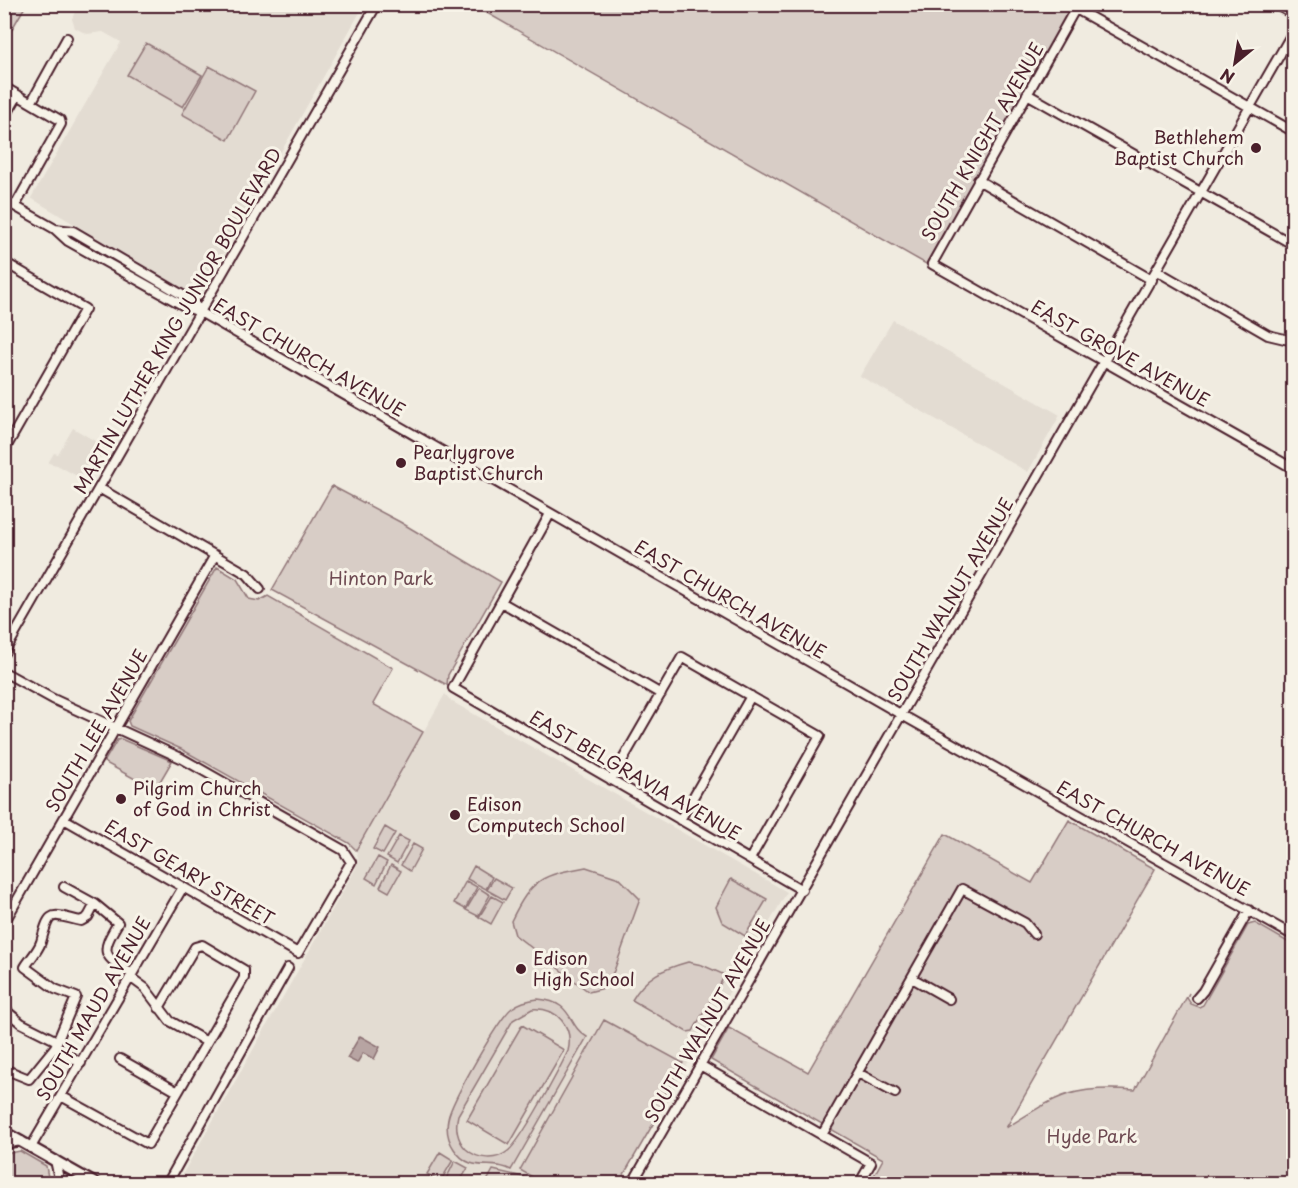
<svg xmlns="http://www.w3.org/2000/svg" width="1298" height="1188" font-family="'Playpen Sans',sans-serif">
<rect width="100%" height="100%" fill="#f0ebe0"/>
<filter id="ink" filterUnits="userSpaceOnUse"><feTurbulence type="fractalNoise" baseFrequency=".0167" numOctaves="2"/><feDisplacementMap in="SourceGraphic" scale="12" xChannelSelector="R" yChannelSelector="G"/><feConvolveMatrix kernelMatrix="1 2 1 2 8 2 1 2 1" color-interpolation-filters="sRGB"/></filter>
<g filter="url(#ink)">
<!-- built -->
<path fill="#e3dcd2" d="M75 5H364L200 295 193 296 31 198 121 42 103 32 87 34 75 28 72 19 77 6Z
M893 320 1060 415 1028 472 860 376Z
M73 428 105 447 86 481 57 465 48 463 54 453 58 454Z
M445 694 451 701 787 892 619 1183 177 1184 356 868 358 859 356 850Z"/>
<!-- green -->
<path fill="#d8cdc6" stroke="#917678" stroke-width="1.5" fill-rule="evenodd" d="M5 4 26 5 5 41 4 5Z
M473 5H1074L926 264Z
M146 43 202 75 183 107 127 75Z
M209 66 255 91 228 140 182 114Z
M332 486 400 522 501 582 448 675 447 685 272 590Z
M217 567 237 579 249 599 259 601 268 596 393 668 373 704 423 732 356 850 349 843 181 749 130 726 128 721Z
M121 739 172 761 155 790 104 762 117 740Z
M1069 820 1155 869 1006 1128C1057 1096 1071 1085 1135 1090L1189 993 1187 998 1191 1004 1199 1007 1203 1005 1248 925 1255 923 1293 945V1183H870L883 1159 711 1060 729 1028 808 1072 945 834 1032 883Z
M385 827 395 833 383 854 373 849Z
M399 836 409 841 397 863 387 857Z
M413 844 422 849 410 871 401 865Z
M378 857 387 862 376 884 366 878Z
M391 865 401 871 389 892 380 887Z
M474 866 492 877 486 889 467 879Z
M586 867 619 878 640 899 614 971 604 988 589 992 515 935 511 921C532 878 542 875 586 867Z
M494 878 512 888 505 900 487 890Z
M731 879 767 899 745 936 722 922 716 907Z
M466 881 477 887 465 909 454 903Z
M479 888 490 895 478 916 466 910Z
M492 896 503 902 491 924 479 917Z
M688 962 702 965 725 975 693 1031 687 1032 632 1000C646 976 663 969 688 962Z
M538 999C575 1002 566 1025 587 1037L511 1170C492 1159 471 1175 454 1149 448 1140 446 1129 448 1119 451 1102 499 1018 512 1008 520 1002 528 1000 538 999ZM532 1009C557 1007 574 1027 568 1051 559 1070 522 1140 508 1151 496 1161 478 1160 466 1149 457 1140 455 1127 458 1115L513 1020Z
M604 1020 683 1063 663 1098 667 1100 619 1183H543L520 1170Z
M522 1025 564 1050 509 1145 467 1120Z
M20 1151 46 1166 49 1183H5V1154Z
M440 1152 453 1160 440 1182 427 1174Z
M455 1161 468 1168 459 1183H444Z
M493 1170 523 1177 534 1183H486Z"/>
<!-- water -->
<path fill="#b7a4a2" stroke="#8b6f72" stroke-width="1.5" d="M360 1036 380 1047 374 1059 363 1053 357 1063 347 1058Z"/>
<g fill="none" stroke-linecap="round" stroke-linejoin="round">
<!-- minor casing -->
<g stroke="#4a1f2b" stroke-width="12">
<path id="minor" d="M1078 4 932 264 1294 469
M1275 4 1294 15
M1076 9 1294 132
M4 87 60 120 61 124 15 206
M1027 94 1294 245
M31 103 67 38
M4 119 18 95
M978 180 1152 280
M4 200 55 229 68 241 186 307 200 312 902 715 1294 936
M55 229 73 231 191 300 199 310
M4 262 85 309 4 451
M1157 271 1268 335 1289 340
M99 488 247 574 260 589
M550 514 453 688 802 890
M501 602 661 694
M4 653 377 4
M4 672 53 699 181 758 343 850 351 862 298 953 64 819
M611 780 682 657 820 736 750 859
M680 820 751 696
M64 887 95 904 118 923C100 953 102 955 132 974
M4 923 215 555
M130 977 145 988 170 1021 207 1042
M912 978 949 999
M1197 998 1203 991 1249 910
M4 1009 21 1023 57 1041
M55 1047 81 1063
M120 1059 178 1092
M700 1065 871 1163 859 1184
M4 1069 29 1079 55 1047 76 997 55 989 25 967C30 959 38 951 41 942 50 909 50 914 81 921L88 917 95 904
M858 1073 895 1093
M61 1096 148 1144 244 978V970L202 945 195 947 159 1008
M822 1135 962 889 1025 923 1034 934
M4 1144 21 1141
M31 1147 183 887
M55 1160 60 1184
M167 1184 288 968
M632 1184 1294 30"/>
</g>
<!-- major casing -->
<g stroke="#4a1f2b" stroke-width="14">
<path id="major" d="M4 1132 96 1184"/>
</g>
<!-- minor -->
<use href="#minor" stroke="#f7f3e8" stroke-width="8"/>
<!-- major -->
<use href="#major" stroke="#f7f3e8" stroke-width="9"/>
</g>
</g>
<!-- markers -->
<g fill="#4a1f2b" stroke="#f7f3e8" stroke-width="2">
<circle cx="1256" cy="148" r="6"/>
<circle cx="401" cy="463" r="6"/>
<circle cx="121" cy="799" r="6"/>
<circle cx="455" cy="815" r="6"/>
<circle cx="521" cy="969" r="6"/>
</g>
<g text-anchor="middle" stroke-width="6" stroke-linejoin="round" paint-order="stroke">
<!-- poi labels -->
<g font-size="18" fill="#4a1f2b" stroke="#f7f3e8" text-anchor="start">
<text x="1244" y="144" text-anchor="end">Bethlehem<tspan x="1244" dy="21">Baptist Church</tspan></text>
<text x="413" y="459">Pearlygrove<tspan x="413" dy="21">Baptist Church</tspan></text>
<text x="133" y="795">Pilgrim Church<tspan x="133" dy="21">of God in Christ</tspan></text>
<text x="467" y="811">Edison<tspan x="467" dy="21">Computech School</tspan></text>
<text x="533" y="965">Edison<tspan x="533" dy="21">High School</tspan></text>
</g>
<!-- street labels -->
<g font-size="18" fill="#4a1f2b" stroke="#f7f3e8">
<text transform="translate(983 142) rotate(-60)" y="6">SOUTH KNIGHT AVENUE</text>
<text transform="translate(178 321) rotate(-60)" y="6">MARTIN LUTHER KING JUNIOR BOULEVARD</text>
<text transform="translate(1120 354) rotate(29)" y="6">EAST GROVE AVENUE</text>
<text transform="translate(309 358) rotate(30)" y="6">EAST CHURCH AVENUE</text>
<text transform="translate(730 600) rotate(30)" y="6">EAST CHURCH AVENUE</text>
<text transform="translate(951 600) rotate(-60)" y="6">SOUTH WALNUT AVENUE</text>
<text transform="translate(97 731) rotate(-60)" y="6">SOUTH LEE AVENUE</text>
<text transform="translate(635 776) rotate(30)" y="6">EAST BELGRAVIA AVENUE</text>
<text transform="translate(1153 839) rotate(29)" y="6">EAST CHURCH AVENUE</text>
<text transform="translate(189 873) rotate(30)" y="6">EAST GEARY STREET</text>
<text transform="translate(94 1009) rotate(-60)" y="6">SOUTH MAUD AVENUE</text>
<text transform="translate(708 1021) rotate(-60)" y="6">SOUTH WALNUT AVENUE</text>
</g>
<!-- park labels -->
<g font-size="18" fill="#6e4a52" stroke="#f7f3e8">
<text x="381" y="585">Hinton Park</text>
<text x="1092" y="1143">Hyde Park</text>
</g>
</g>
<!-- margin -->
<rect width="1298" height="1188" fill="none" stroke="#f7f3e8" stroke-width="24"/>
<rect x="12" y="12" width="1274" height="1164" fill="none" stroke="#4a1f2b" stroke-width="2" filter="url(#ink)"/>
<!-- north arrow -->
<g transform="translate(1235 63) rotate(210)" stroke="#f7f3e8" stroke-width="4.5" paint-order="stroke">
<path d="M0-4.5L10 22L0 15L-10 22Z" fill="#4a1f2b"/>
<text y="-9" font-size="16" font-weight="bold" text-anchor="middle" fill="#4a1f2b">N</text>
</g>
</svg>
